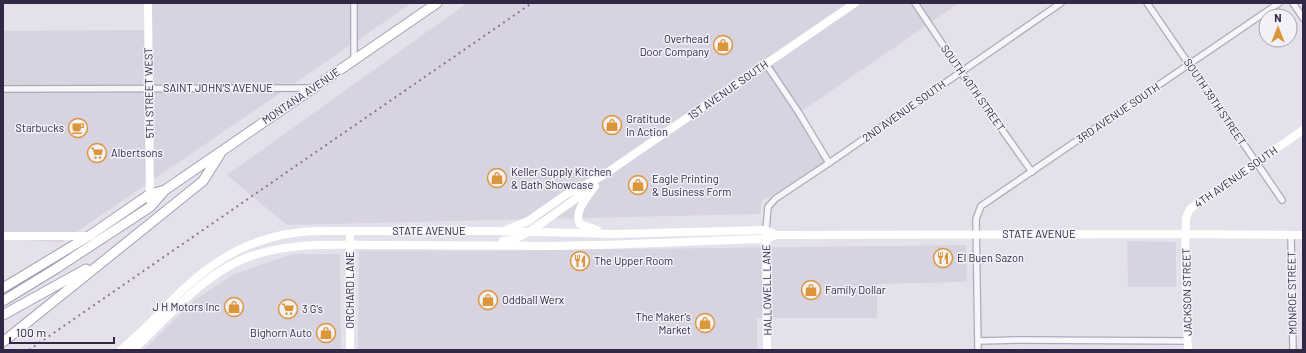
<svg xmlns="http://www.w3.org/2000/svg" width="1306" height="353" font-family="Barlow,sans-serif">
<rect width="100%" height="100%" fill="#e5e1eb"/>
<!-- built -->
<path fill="#d8d3e1" d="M148 3H412L62 242 3 239V31L148 30Z
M467 3H959L799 113 829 163 762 201 760 214 287 225 227 175Z
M1127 241 1176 242V287H1128Z
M966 245 967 282 877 284V318H757V350H358L359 251H473Z
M292 254H340L341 350H144L195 300 234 274Z"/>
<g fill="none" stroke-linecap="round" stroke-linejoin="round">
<!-- street casing -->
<g stroke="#afaab9" stroke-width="8">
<path id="street" d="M354 3V60
M915 3 961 72 1032 172
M1147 3 1282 200
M1293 3 1303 18
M766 64 799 113 829 163
M3 89 312 88
M766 230 768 207 775 199 829 163 1061 3
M1291 236 1293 350
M978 341 1021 340 1188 341
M978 350 976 219 981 206 1279 3"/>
</g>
<!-- primary casing -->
<g stroke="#a79fb8" stroke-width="11">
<path id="primary" d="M3 288 89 236 150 194 165 190
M3 301 57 268 150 207 165 190 437 3
M3 315 86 269
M3 342 203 181 220 154"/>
</g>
<!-- street -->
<use href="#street" stroke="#f6f5f9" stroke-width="5.5"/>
<!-- secondary -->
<path stroke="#fff" stroke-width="8" d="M148 3 150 200
M595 186C588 196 573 212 580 224L597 230
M508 229 528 221 567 194 602 176 855 3
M350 231V350
M766 235 767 350
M3 236H89
M503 241 515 239 529 232 577 198 594 183
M121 350C133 339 146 328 157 316 167 306 176 295 187 286 225 251 265 233 316 231H494L614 234 766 230 776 235
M133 350C166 319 200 278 241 260 285 241 333 245 380 245 433 245 485 245 538 246 614 246 690 241 766 239L776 235 1186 234 1303 235
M1188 350 1185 259 1186 218 1190 209 1303 130"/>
<!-- primary -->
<use href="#primary" stroke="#fff" stroke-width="9"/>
<!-- rail -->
<path stroke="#837997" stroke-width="2" stroke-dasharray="2 4" stroke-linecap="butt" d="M29 350 532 3"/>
</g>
<!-- icons -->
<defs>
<g id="shop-ring" transform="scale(1)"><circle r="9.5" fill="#f3f1f8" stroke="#dc963a" stroke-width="1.5"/><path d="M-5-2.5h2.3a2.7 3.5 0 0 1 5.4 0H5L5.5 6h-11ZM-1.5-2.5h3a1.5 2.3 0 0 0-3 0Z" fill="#dc963a"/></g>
<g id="cafe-ring" transform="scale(1)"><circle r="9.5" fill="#f3f1f8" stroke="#dc963a" stroke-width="1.5"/><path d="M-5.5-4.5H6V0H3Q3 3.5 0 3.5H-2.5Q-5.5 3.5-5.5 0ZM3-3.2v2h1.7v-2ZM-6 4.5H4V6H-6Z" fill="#dc963a"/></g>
<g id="supermarket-ring" transform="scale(1)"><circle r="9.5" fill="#f3f1f8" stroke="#dc963a" stroke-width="1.5"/><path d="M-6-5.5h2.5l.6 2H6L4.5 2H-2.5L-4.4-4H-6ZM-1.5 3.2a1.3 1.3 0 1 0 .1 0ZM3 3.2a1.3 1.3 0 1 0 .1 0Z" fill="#dc963a"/></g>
<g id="restaurant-ring" transform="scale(1)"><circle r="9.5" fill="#f3f1f8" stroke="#dc963a" stroke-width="1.5"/><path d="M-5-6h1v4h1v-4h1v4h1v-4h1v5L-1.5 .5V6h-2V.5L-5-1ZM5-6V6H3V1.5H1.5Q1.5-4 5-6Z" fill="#dc963a"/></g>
</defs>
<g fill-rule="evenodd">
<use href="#shop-ring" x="723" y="45"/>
<use href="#shop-ring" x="612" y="125"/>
<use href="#cafe-ring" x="78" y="128"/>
<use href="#supermarket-ring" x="97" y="153"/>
<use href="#shop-ring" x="497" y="178"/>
<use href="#shop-ring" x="638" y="185"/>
<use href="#restaurant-ring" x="943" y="258"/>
<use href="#restaurant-ring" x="580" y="261"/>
<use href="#shop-ring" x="811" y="290"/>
<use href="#shop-ring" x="488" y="300"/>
<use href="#shop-ring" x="234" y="307"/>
<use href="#supermarket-ring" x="288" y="309"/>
<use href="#shop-ring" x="705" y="323"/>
<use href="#shop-ring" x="326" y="333"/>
</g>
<g text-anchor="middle" stroke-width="3" stroke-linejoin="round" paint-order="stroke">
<!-- poi labels -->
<g font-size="11" fill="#322845" stroke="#f3f1f8" text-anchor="start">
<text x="709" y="43" text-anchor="end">Overhead<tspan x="709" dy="13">Door Company</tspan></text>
<text x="626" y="123">Gratitude<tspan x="626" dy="13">In Action</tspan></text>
<text x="64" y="132" text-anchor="end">Starbucks</text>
<text x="111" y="157">Albertsons</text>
<text x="511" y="176">Keller Supply Kitchen<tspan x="511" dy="13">&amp; Bath Showcase</tspan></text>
<text x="652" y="183">Eagle Printing<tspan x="652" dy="13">&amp; Business Form</tspan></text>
<text x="957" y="262">El Buen Sazon</text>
<text x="594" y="265">The Upper Room</text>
<text x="825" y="294">Family Dollar</text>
<text x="502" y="304">Oddball Werx</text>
<text x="220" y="311" text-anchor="end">J H Motors Inc</text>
<text x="302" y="313">3 G's</text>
<text x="691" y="321" text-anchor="end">The Maker's<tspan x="691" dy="13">Market</tspan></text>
<text x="312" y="337" text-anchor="end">Bighorn Auto</text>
</g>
<!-- street labels -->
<g font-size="11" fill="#322845" stroke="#f3f1f8">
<text x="218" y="92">SAINT JOHN'S AVENUE</text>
<text transform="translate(973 88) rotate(55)" y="4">SOUTH 40TH STREET</text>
<text transform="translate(728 90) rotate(-35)" y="4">1ST AVENUE SOUTH</text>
<text transform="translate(149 93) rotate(-91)" y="4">5TH STREET WEST</text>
<text transform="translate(301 96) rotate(-34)" y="4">MONTANA AVENUE</text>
<text transform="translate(1215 102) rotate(56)" y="4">SOUTH 39TH STREET</text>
<text transform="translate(904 111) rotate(-35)" y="4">2ND AVENUE SOUTH</text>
<text transform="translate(1118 113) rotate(-34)" y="4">3RD AVENUE SOUTH</text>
<text transform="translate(1236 177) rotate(-35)" y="4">4TH AVENUE SOUTH</text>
<text x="429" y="235">STATE AVENUE</text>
<text x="1039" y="238">STATE AVENUE</text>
<text transform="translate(350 290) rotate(-90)" y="4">ORCHARD LANE</text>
<text transform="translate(767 290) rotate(-91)" y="4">HALLOWELL LANE</text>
<text transform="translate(1187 292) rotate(-91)" y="4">JACKSON STREET</text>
<text transform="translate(1292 293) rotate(-91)" y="4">MONROE STREET</text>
</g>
</g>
<!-- border -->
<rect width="1306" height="353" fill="none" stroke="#322845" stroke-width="8"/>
<!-- north arrow -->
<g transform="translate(1278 28)"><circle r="19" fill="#f3f1f8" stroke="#a6a1b0"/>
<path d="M0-3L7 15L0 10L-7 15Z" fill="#dc963a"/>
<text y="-6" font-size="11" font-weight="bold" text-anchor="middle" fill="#322845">N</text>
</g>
<!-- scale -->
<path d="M10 337v6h104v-6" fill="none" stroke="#322845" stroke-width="2"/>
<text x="16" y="337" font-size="12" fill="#322845" stroke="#f3f1f8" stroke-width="3" paint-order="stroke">100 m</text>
</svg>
